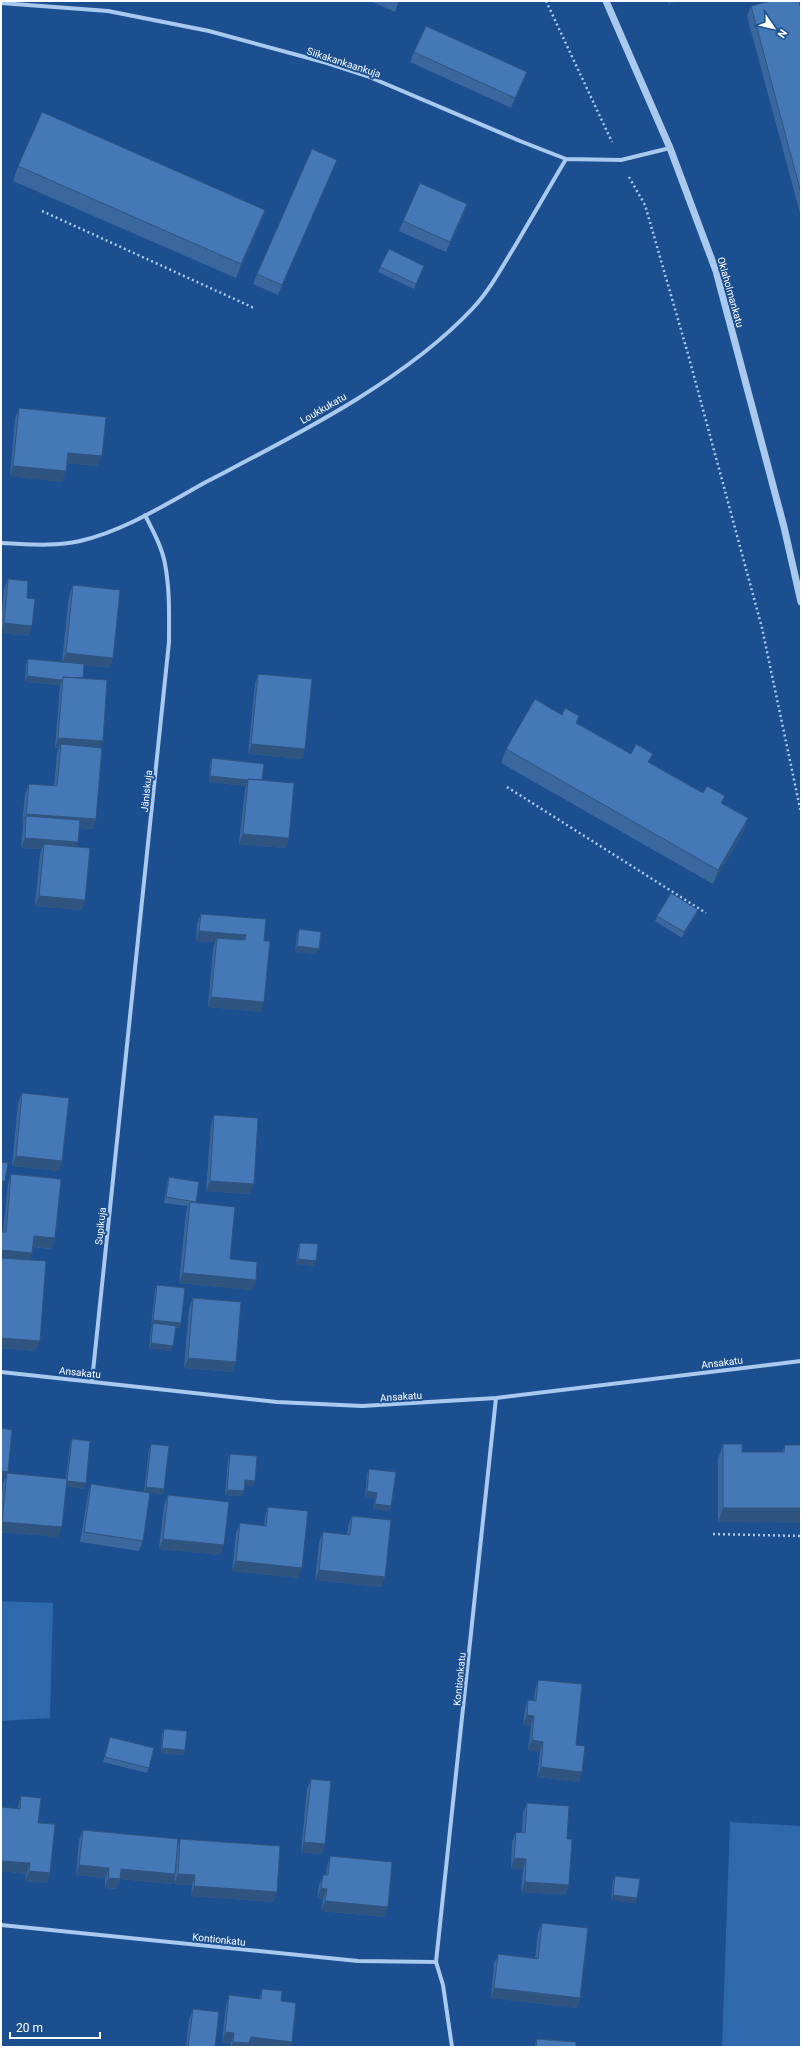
<svg xmlns="http://www.w3.org/2000/svg" width="802" height="2048" font-family="Roboto,sans-serif">
<rect width="100%" height="100%" fill="#1b4f8f"/>
<!-- green -->
<path fill="#2e69ad" d="M1 1601 53 1603 50 1718 1 1721Z
M730 1822 801 1826V2047H722Z"/>
<g fill="none" stroke-linecap="round" stroke-linejoin="round">
<!-- path -->
<path stroke="#a9c9ee" stroke-width="2.5" stroke-dasharray="2 3" stroke-linecap="butt" d="M546 1 612 142
M629 177 645 205 688 354 762 628 801 813
M42 211 254 308
M507 787 706 913
M713 1534 801 1536"/>
<!-- minor -->
<path stroke="#a9c9ee" stroke-width="4" d="M1 3 108 11 209 31 327 63 367 76 520 141 566 159 621 160 670 148
M1 543C28 544 53 547 80 541 124 531 166 504 206 482 294 436 405 381 473 308 490 290 502 267 515 246 532 217 549 188 566 159
M1 1372 277 1402 362 1406 496 1398 801 1361
M92 1381 169 642C169 616 170 590 165 564 162 547 153 531 145 515
M1 1925 358 1961 436 1962
M452 2047 443 1985 436 1962 496 1398"/>
<!-- tertiary -->
<path stroke="#a9c9ee" stroke-width="7" d="M606 1 670 148 716 271 784 527 801 602"/>
</g>
<!-- wall -->
<path fill="#3a679d" d="M370 1H399L395 12Z
M668 1H678L669 5Z
M751 6 801 9V217L747 16Z
M414 52 527 72 523 82 511 108 410 62Z
M337 160 333 170 278 295 253 284 257 274Z
M18 166 265 210 260 224 236 278 13 181Z
M464 214 446 252 399 231 403 221Z
M424 266 414 289 378 272 380 267Z
M19 408 98 466 67 463 62 482 10 476 15 418Z
M8 579 27 598 29 636 1 633V624L4 589Z
M73 585 110 668 84 665 83 678 103 741 100 748 96 819 93 829 79 828 76 847 85 900 82 910 35 906 40 854 42 849 21 848 23 826V824H22L25 794 29 784 54 786 57 754 59 748H55L60 685 25 682 26 664 28 659 62 662 69 595Z
M258 674 305 749 302 759 248 754 255 684Z
M562 715 579 716 577 723 631 754 650 763 748 818 743 832 713 884 501 763 506 749Z
M212 758 262 780 289 838 285 848 239 844 245 789 246 786 209 782 210 764Z
M698 910 696 915 682 938 655 921 657 916Z
M201 914 264 941 261 1012 208 1007 213 948 215 942 196 941 197 924Z
M299 929 317 954 295 952 297 934Z
M22 1093 62 1161 59 1171 12 1166 18 1103Z
M214 1115 250 1194 206 1191 211 1125Z
M11 1174 55 1238 51 1249 33 1247 30 1260 36 1351 1 1348V1232H3L8 1184Z
M169 1177 199 1182 195 1203 230 1259 252 1290 179 1283 186 1212 188 1206 164 1203 167 1183Z
M300 1243 314 1266 296 1264 298 1248Z
M157 1285 181 1323 180 1328H175L171 1351 149 1348 151 1329 152 1325H151L155 1290Z
M193 1298 236 1362 232 1372 184 1368 189 1308Z
M72 1439 86 1483 84 1489 66 1486 58 1537 1 1532V1507L3 1483 6 1477H1L8 1472 7 1473 66 1479 70 1444Z
M151 1444 163 1494 144 1492 149 1450Z
M723 1444 742 1452H782L785 1445H801L718 1522V1459Z
M230 1454 253 1486 245 1485 244 1491 242 1496 225 1495 228 1459Z
M369 1469 391 1506 390 1511 373 1509 375 1498 365 1497 367 1474Z
M91 1484 143 1541 139 1551 80 1542 88 1494Z
M168 1495 220 1555 159 1549 164 1505Z
M268 1507 298 1578 232 1571 236 1533 240 1523 264 1526 265 1517Z
M352 1516 381 1587 315 1580 319 1542 323 1532 347 1535 348 1526Z
M538 1680 576 1745 579 1782 537 1777 540 1752 528 1750 531 1726 523 1725 525 1710 528 1700 534 1701 535 1690Z
M164 1729 185 1750 183 1755 161 1753 162 1734Z
M110 1737 149 1768 147 1773 103 1762Z
M311 1779 322 1854 301 1852 307 1789Z
M21 1796 50 1873 47 1883 25 1881 26 1874 1 1871V1807L17 1809 18 1806Z
M527 1803 567 1839 569 1885 565 1895 521 1892 523 1869 511 1868 512 1842 516 1832 522 1833 523 1813Z
M83 1830 178 1846 180 1839 277 1892 273 1902 191 1896 192 1885 174 1884 175 1875 172 1884 120 1879 116 1889 105 1888V1878L76 1875 79 1840Z
M330 1856 384 1917 321 1911 323 1899 317 1898 319 1885 323 1875H326L327 1866Z
M615 1876 637 1898 635 1903 611 1900 613 1881Z
M542 1923 580 1998 577 2008 491 1998 494 1964 498 1954 535 1958 538 1933Z
M262 1989 281 2001 290 2047H230L231 2043 222 2042 226 2005 229 1995 259 1999Z
M193 2009 215 2047H186L189 2019Z
M537 2039 576 2047H534Z"/>
<!-- shaded-wall -->
<path fill="#305480" d="M670 1H678L669 5Z
M527 72 523 82 511 108 515 98Z
M337 160 333 170 278 295 282 285Z
M467 204 464 214 446 252 450 242Z
M265 210 260 224 236 278 241 264Z
M68 453 102 456 98 466 64 463Z
M13 466 66 471 62 482 10 476Z
M4 623 32 626 29 636 1 633V631Z
M66 653 113 658 110 668 62 663Z
M27 676 62 680 60 685 25 682Z
M58 738 103 741 99 751 61 744 59 748H55Z
M251 744 305 749 302 759 248 754Z
M210 776 248 780 246 786 209 782Z
M26 814 96 819 93 829 26 824V816L23 824H22Z
M748 818 743 832 713 884 718 870Z
M243 834 289 838 285 848 239 844Z
M25 838 78 842 75 852 44 844 42 849 21 848Z
M39 896 85 900 82 910 35 906Z
M698 910 696 915 682 938 684 932Z
M199 931 246 935 242 945 217 938 215 942 196 941Z
M297 946 319 949 317 954 295 952Z
M211 997 264 1002 261 1012 208 1007Z
M16 1156 62 1161 59 1171 12 1166Z
M1 1181H5L3 1186H1Z
M210 1181 254 1184 250 1194 206 1191Z
M34 1236 55 1238 51 1249 31 1246Z
M1 1250 32 1253 29 1263 1 1260Z
M298 1259 316 1261 314 1266 296 1264Z
M183 1273 256 1280 252 1290 179 1283Z
M153 1320 181 1323 180 1328 153 1325V1323L152 1325H151Z
M1 1338 40 1341 36 1351 1 1348Z
M151 1343 173 1346 171 1351 149 1348Z
M188 1358 236 1362 232 1372 184 1368Z
M1 1471 8 1472 6 1477H1Z
M245 1480 255 1481 253 1486 243 1485Z
M67 1481 86 1483 84 1489 65 1486Z
M146 1487 164 1489 163 1494 144 1492Z
M227 1490 244 1491 242 1496 225 1495Z
M367 1491 377 1493 375 1498 365 1497Z
M375 1504 391 1506 390 1511 373 1509Z
M723 1508H801V1523L718 1522Z
M2 1522 62 1527 58 1537 1 1532V1525Z
M163 1539 224 1545 220 1555 159 1549Z
M236 1561 302 1568 298 1578 232 1571Z
M319 1570 385 1577 381 1587 315 1580Z
M527 1715 534 1716 531 1726 523 1725Z
M532 1740 543 1742 540 1752 528 1750Z
M162 1748 185 1750 183 1755 161 1753Z
M541 1767 582 1772 579 1782 537 1777Z
M304 1842 325 1844 322 1854 301 1852Z
M514 1858 526 1859 523 1869 511 1868Z
M1 1861 30 1863 26 1874 1 1871Z
M79 1865 109 1868 105 1878 76 1875Z
M121 1869 175 1874 172 1884 120 1879 116 1889 105 1888 108 1878Z
M29 1871 50 1873 47 1883 25 1881Z
M178 1874 195 1875 192 1885 174 1884Z
M525 1882 569 1885 565 1895 521 1892Z
M194 1886 277 1892 273 1902 191 1896Z
M321 1888 327 1889 323 1899 317 1898Z
M613 1895 637 1898 635 1903 611 1900Z
M325 1901 388 1907 384 1917 321 1911Z
M494 1988 580 1998 577 2008 491 1998Z
M225 2032 234 2033 231 2043 222 2042Z
M251 2037 292 2042 290 2047H231L233 2042Z"/>
<!-- building -->
<path fill="#4478b7" stroke="#305480" d="M770 1H799L801 9V193L751 6Z
M426 26 527 72 515 98 414 52Z
M42 112 265 210 241 264 18 166Z
M312 149 337 160 282 285 257 274Z
M420 183 467 204 450 242 403 221Z
M389 249 424 266 416 284 380 267Z
M19 408 106 417 102 456 68 453 66 471 13 466Z
M8 579 28 581 27 598 35 599 32 626 4 623Z
M73 585 120 590 113 658 66 653Z
M28 659 84 664 83 678 63 677 62 680 27 676Z
M258 674 312 679 305 749 251 744Z
M63 677 107 680 103 741 58 738Z
M535 699 562 715 565 708 579 716 576 723 631 754 636 744 653 754 648 762 703 793 707 786 725 796 721 803 748 818 718 870 506 749Z
M61 744 102 748 96 819 26 814 29 784 57 786Z
M212 758 264 764 262 780 248 779V780L210 776Z
M248 779 294 783 289 838 243 834Z
M26 816 80 820 78 842 25 838Z
M44 844 90 848 85 900 39 896Z
M671 893 698 910 684 932 657 916Z
M201 914 266 919 264 941H270L264 1002 211 997 217 938 245 940 246 935 199 931Z
M299 929 321 932 319 949 297 946Z
M22 1093 69 1098 62 1161 16 1156Z
M214 1115 258 1118 254 1184 210 1181Z
M1 1162 8 1163 5 1181H1Z
M11 1174 61 1179 55 1238 34 1236 32 1253 1 1250V1232H6Z
M169 1177 199 1182 196 1202 166 1197Z
M190 1202 235 1207 230 1259 257 1262 256 1280 183 1273Z
M300 1243 318 1244 316 1261 298 1259Z
M1 1258 46 1261 40 1341 1 1338Z
M157 1285 185 1288 181 1323 153 1320Z
M193 1298 241 1302 236 1362 188 1358Z
M153 1323 176 1326 173 1346 151 1343Z
M1 1428 12 1430 8 1472 1 1471Z
M72 1439 90 1441 86 1483 67 1481Z
M151 1444 169 1446 164 1489 146 1487Z
M723 1444H742V1452H784L785 1445H801V1508H723Z
M230 1454 257 1456 255 1481 245 1480 244 1491 227 1490Z
M369 1469 396 1472 391 1506 375 1504 377 1493 367 1491Z
M7 1473 67 1479 62 1527 2 1522Z
M91 1484 150 1493 143 1541 84 1532Z
M168 1495 229 1502 224 1545 163 1539Z
M268 1507 308 1511 302 1568 236 1561 240 1523 266 1526Z
M352 1516 391 1520 385 1577 319 1570 323 1532 350 1535Z
M538 1680 582 1684 576 1745 585 1746 582 1772 541 1767 543 1742 532 1740 534 1716 527 1715 528 1700 536 1701Z
M164 1729 187 1731 185 1750 162 1748Z
M110 1737 154 1748 149 1768 105 1757Z
M311 1779 331 1781 325 1844 304 1842Z
M21 1796 41 1798 38 1823 55 1824 50 1873 29 1871 30 1863 1 1861V1807L20 1809Z
M527 1803 569 1806 567 1839H572L569 1885 525 1882 526 1859 514 1858 516 1832 525 1833Z
M83 1830 178 1839 175 1874 121 1869 120 1879 108 1878 109 1868 79 1865Z
M180 1839 280 1846 277 1892 194 1886 195 1875 178 1874Z
M330 1856 392 1862 388 1907 325 1901 327 1889 321 1888 323 1875H328Z
M615 1876 640 1879 637 1898 613 1895Z
M542 1923 588 1928 580 1998 494 1988 498 1954 538 1959Z
M262 1989 282 1991 281 2001 296 2003 292 2042 251 2037 249 2043 233 2042 234 2033 225 2032 229 1995 261 1999Z
M193 2009 219 2012 215 2047H188Z
M537 2039 576 2042V2047H536Z"/>
<g text-anchor="middle" stroke-width="4" stroke-linejoin="round" paint-order="stroke">
<!-- street labels -->
<g font-size="10" fill="#fff" stroke="#1b4f8f">
<text transform="translate(344 62) rotate(18)" y="4">Siikakankaankuja</text>
<text transform="translate(731 292) rotate(74)" y="4">Oklaholmankatu</text>
<text transform="translate(323 408) rotate(-30)" y="4">Loukkukatu</text>
<text transform="translate(146 791) rotate(-84)" y="4">Jäniskuja</text>
<text transform="translate(100 1226) rotate(-84)" y="4">Supikuja</text>
<text transform="translate(722 1362) rotate(-7)" y="4">Ansakatu</text>
<text transform="translate(80 1372) rotate(6)" y="4">Ansakatu</text>
<text transform="translate(401 1396) rotate(-4)" y="4">Ansakatu</text>
<text transform="translate(459 1679) rotate(-84)" y="4">Kontionkatu</text>
<text transform="translate(219 1939) rotate(6)" y="4">Kontionkatu</text>
</g>
</g>
<!-- border -->
<rect width="802" height="2048" fill="none" stroke="#ffffff" stroke-width="4"/>
<!-- north arrow -->
<g transform="translate(774 28) rotate(124)" stroke="#1b4f8f" stroke-width="3" paint-order="stroke">
<path d="M0-3L7 15L0 10L-7 15Z" fill="#ffffff"/>
<text y="-6" font-size="11" font-weight="bold" text-anchor="middle" fill="#ffffff">N</text>
</g>
<!-- scale -->
<path d="M10 2032v6h90v-6" fill="none" stroke="#ffffff" stroke-width="2"/>
<text x="16" y="2032" font-size="12" fill="#ffffff" stroke="#1b4f8f" stroke-width="3" paint-order="stroke">20 m</text>
</svg>
